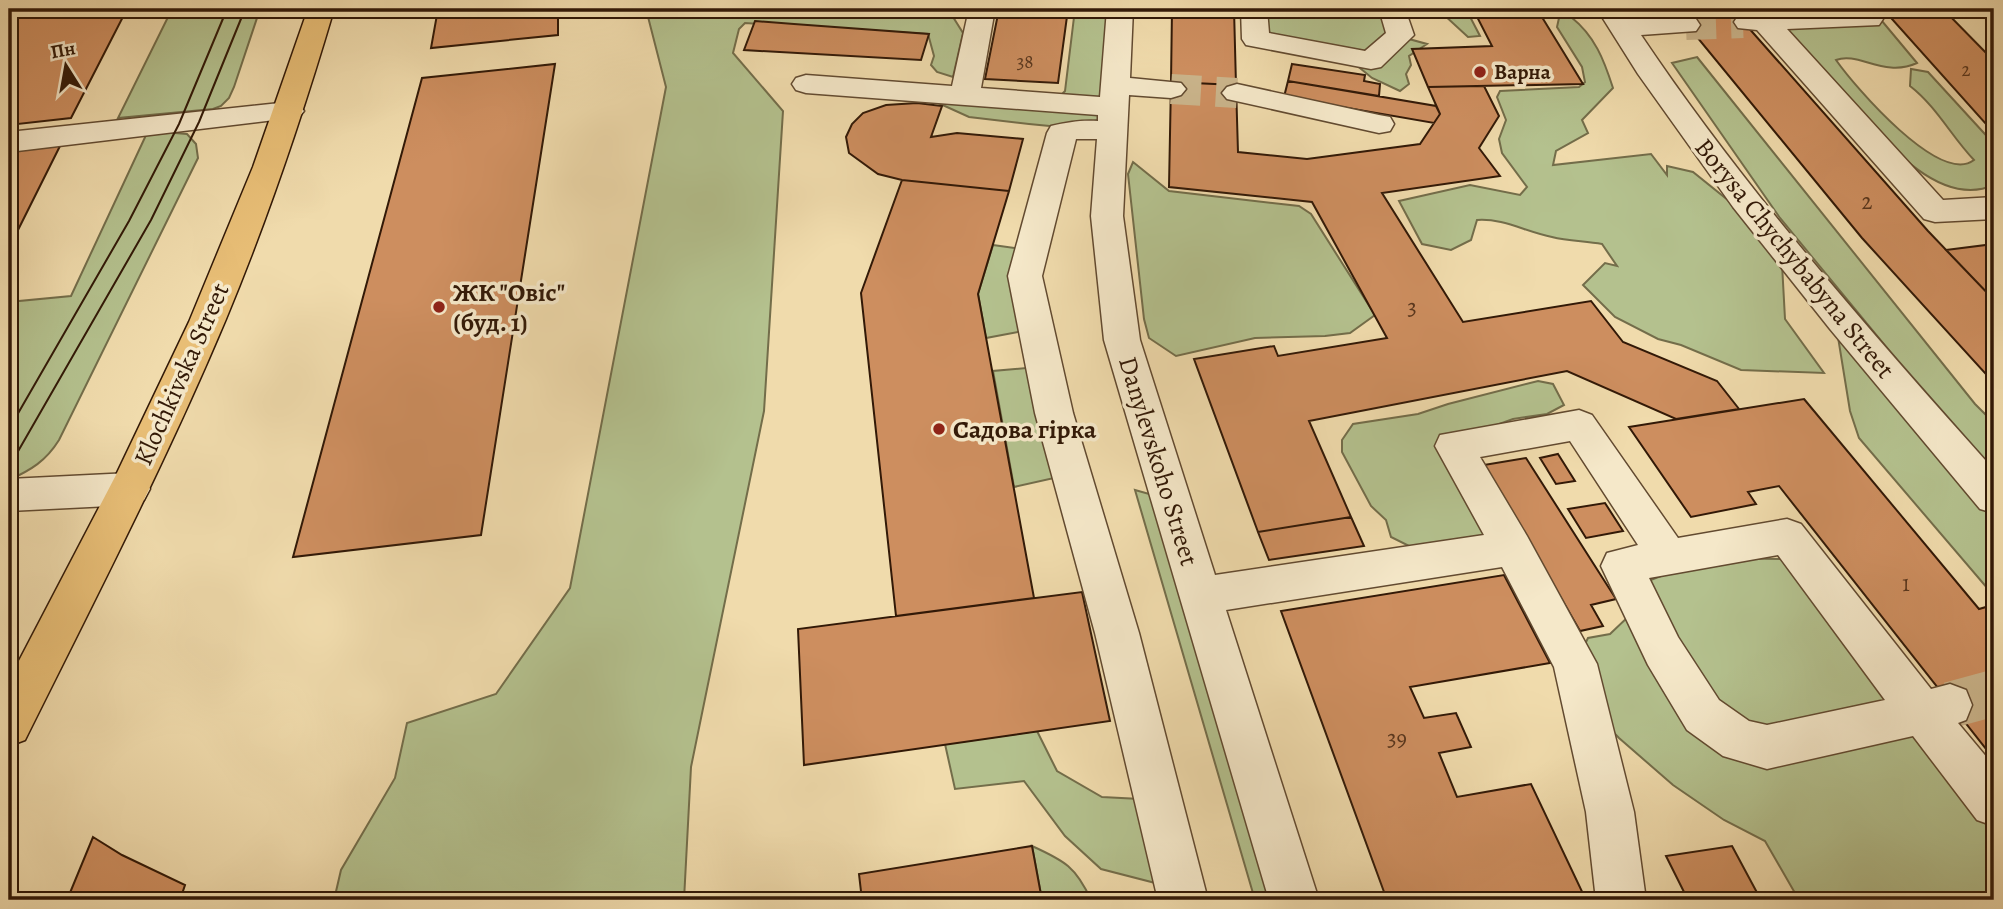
<svg xmlns="http://www.w3.org/2000/svg" width="2003" height="909" font-family="Alegreya,serif">
<rect width="100%" height="100%" fill="#f0dbac"/>
<filter id="stains"><feTurbulence type="fractalNoise" baseFrequency=".00286" numOctaves="4"/><feColorMatrix values="0 0 0 0 .2 0 0 0 0 .09 0 0 0 0 .02 0 0 0 .5 -.17"/></filter>
<radialGradient id="worn" r=".72"><stop offset=".6" stop-color="#630" stop-opacity="0"/><stop offset="1" stop-color="#630" stop-opacity=".3"/></radialGradient>
<!-- green -->
<path fill="#b4c18e" stroke="#736d4a" stroke-width="2" d="M172 9H260L234 87 229 98 221 106 213 109 118 118Z
M646 9H948L963 33 953 77 937 72 931 65 934 56 928 34 745 23 739 29 733 53 783 111 764 411 691 767 684 900H334L341 870 395 778 407 723 496 694 570 588 666 87Z
M1075 9H1112L1104 119 1060 127 1029 124 969 117 925 97 1049 108 1065 91Z
M1272 9H1358L1360 14 1373 10 1382 14 1409 39 1427 44 1409 56 1411 65 1406 74 1409 84 1400 91 1372 78 1355 64 1282 48 1261 28 1257 13 1272 11Z
M1442 9H1466L1480 36 1468 37 1443 14Z
M1744 9H1872L1917 63C1884 78 1858 51 1836 60 1855 87 1940 186 1974 160 1951 136 1937 107 1910 86L1911 69 1928 72 1994 144V185C1932 212 1871 123 1834 83 1828 73 1775 24 1764 18 1758 15 1750 12 1744 9Z
M1571 17C1595 36 1604 60 1613 88L1582 120 1588 133 1556 151 1553 165 1651 154 1667 175V166L1693 172 1734 205 1782 264 1785 319 1824 373 1741 370 1681 345 1658 339 1615 317 1583 285 1605 263 1617 266 1602 244C1585 241 1568 241 1552 237 1526 232 1503 218 1477 220L1471 240 1451 250 1422 244 1399 201 1470 185 1520 195 1527 187 1502 153 1499 139 1506 120 1497 97 1500 91 1579 87 1585 82 1582 67 1557 27 1559 18Z
M1697 57 1975 404 1994 423V478L1780 218 1672 63Z
M163 132 187 134 196 144 198 158 59 440C46 461 31 470 9 480V302L71 296 147 133Z
M1133 162 1169 191 1299 206 1311 214 1375 315 1350 333 1325 336 1255 338 1176 356 1149 338 1144 319 1128 174Z
M993 245 1021 249 1028 330 986 338 978 294Z
M1837 331 1994 509V596L1859 438 1850 411Z
M1037 367 1063 476 1014 487 993 371Z
M1538 381 1553 384 1564 405 1547 414 1513 419 1463 437 1494 534 1425 554 1391 537 1386 520 1371 506 1342 452V440L1353 424 1418 414 1448 404Z
M1135 490 1160 497 1281 900H1255Z
M1708 558 1787 559 1994 821V900H1799L1765 841 1724 820 1673 785 1619 738 1594 712 1575 664 1588 638 1610 634 1629 616 1648 581Z
M1037 731 1057 771 1102 797 1140 799 1167 886 1101 869 1065 836 1024 781 955 789 945 744Z
M1032 846C1065 861 1076 867 1091 900H1042Z"/>
<!-- building -->
<path fill="#cd8e5f" stroke="#321907" stroke-width="2" d="M9 9H127L71 118 9 125Z
M438 9H558V35L431 48Z
M999 9H1068L1058 83 985 79Z
M1172 9H1234L1236 85 1171 82Z
M1473 9H1537L1583 84 1428 87 1412 49 1492 46Z
M1674 9H1732L1928 231 1994 300V383L1862 238Z
M1883 9H1943L1994 61V133Z
M755 21 794 24 929 34 921 60 744 50Z
M555 64 481 535 293 557 422 78Z
M1292 64 1365 75 1364 81 1380 84 1379 96 1288 81Z
M1288 81 1436 106 1440 114 1434 123 1284 97Z
M1171 82 1236 85 1238 152 1307 159 1420 144 1440 114 1428 87 1484 86 1499 116 1479 148 1500 176 1382 193 1463 322 1591 301 1623 342 1717 381 1739 409 1676 419 1567 371 1309 421 1351 517 1258 532 1194 359 1274 346 1278 356 1387 338 1312 202 1169 187Z
M917 103 942 106 931 137 957 133 1023 139 1009 191 902 180 878 174 849 153 846 137 852 124 863 113 886 105Z
M61 144 9 248V149Z
M902 180 1009 191 978 294 1034 598 896 616 861 293Z
M1994 244V300L1946 250Z
M1804 399 1979 609 1986 607 1994 617V759L1779 486 1748 492 1756 504 1691 517 1629 427Z
M1558 454 1575 481 1556 484 1540 458Z
M1526 458 1616 599 1591 605 1603 626 1580 631 1484 465Z
M1605 503 1623 531 1586 538 1568 509Z
M1351 517 1364 546 1269 560 1258 532Z
M1504 575 1550 663 1410 687 1424 718 1456 713 1471 747 1439 753 1457 797 1531 784 1586 900H1387L1281 611Z
M1082 592 1110 721 804 765 798 629Z
M93 837 122 855 185 885 180 900H67Z
M1032 846 1042 900H862L859 874Z
M1732 846 1761 900H1688L1666 856Z"/>
<g fill="none" stroke-linecap="round" stroke-linejoin="round">
<!-- minor-tunnel-far1 -->
<path stroke="#cab48b" stroke-width="30" stroke-dasharray="30 15" stroke-linecap="butt" d="M1686 25 1743 23
M1171 89 1237 93"/>
<!-- minor-tunnel -->
<path stroke="#cab48b" stroke-width="46" stroke-dasharray="46 23" stroke-linecap="butt" d="M1950 705 1994 693"/>
<!-- minor casing -->
<g stroke="#624a30" stroke-width="3">
<path id="minor" d="M969 9H995L981 88 1100 97 1107 9H1133L1130 78 1181 83 1186 89 1181 95 1171 98 1129 95 1123 216 1140 340 1215 575 1484 535 1435 446 1440 435 1579 410 1592 415 1678 538 1787 519 1801 524 1931 689 1950 684 1966 690 1972 705 1966 720 1958 723 1994 766V826L1977 820 1913 736 1767 769 1723 756 1687 730 1648 665 1601 566 1607 553 1638 545 1570 441 1480 457 1527 536 1597 664 1634 812 1646 900H1596L1586 812 1554 667 1502 567 1226 610 1319 900H1269L1104 340 1091 216 1097 139H1076L1042 276 1073 413 1139 633 1208 900H1158L1095 633 1035 413 1008 276 1047 133 1051 126C1068 122 1081 120 1098 121V115L806 93 796 90 792 84 796 78 806 75 952 86ZM1778 555 1885 700 1767 725 1749 721 1719 700 1678 637 1649 578Z
M1241 9H1267L1269 33 1365 51 1386 33 1379 9H1405L1414 35 1381 67 1371 69 1246 45 1242 39Z
M1597 9H1623L1630 18 1686 17 1696 19 1700 25 1696 31 1641 35C1745 190 1870 331 1994 470V513L1980 509 1830 329 1733 207 1638 74Z
M1869 11 1879 13 1883 19 1879 25 1787 29 1943 200 1994 197V219L1935 222 1924 219 1757 30 1738 28 1734 22 1738 16 1748 14Z
M1237 84 1379 115 1390 117 1394 124 1390 131 1379 133 1227 99 1222 93 1227 87Z
M289 102 299 105 304 111 299 117 9 152V132Z
M130 473 144 478 150 489 144 500 130 505 9 511V479Z"/>
</g>
<!-- major casing -->
<g stroke="#321907" stroke-width="3">
<path id="major" d="M308 9H334C303 114 268 218 226 319 166 462 94 601 25 740L9 746V680L116 475 189 322 253 167Z"/>
</g>
<!-- minor -->
<use href="#minor" fill="#f5e8c9" fill-rule="evenodd"/>
<!-- major -->
<use href="#major" fill="#e8be76" fill-rule="evenodd"/>
<!-- tram -->
<path stroke="#321907" stroke-width="2" d="M9 429 129 221 179 124 227 9
M9 467 151 220 199 122 245 9"/>
</g>
<!-- markers -->
<g fill="#8f2418" stroke="#f5e8c9" stroke-width="2.5">
<circle cx="1480" cy="72" r="7"/>
<circle cx="439" cy="307" r="7"/>
<circle cx="939" cy="429" r="7"/>
</g>
<g text-anchor="middle" stroke-width="7" stroke-linejoin="round" paint-order="stroke">
<!-- far-number labels -->
<g font-size="19" fill="#59361d">
<text x="1025" y="68">38</text>
<text x="1966" y="76">2</text>
</g>
<!-- far-poi labels -->
<g font-size="21" font-weight="bold" fill="#321907" stroke="#f5e8c9" text-anchor="start">
<text x="1494" y="79">Варна</text>
</g>
<!-- number labels -->
<g font-size="23" fill="#59361d">
<text x="1867" y="209">2</text>
<text x="1412" y="315">3</text>
<text x="1906" y="591">1</text>
<text x="1397" y="746">39</text>
</g>
<!-- street labels -->
<g font-size="26" fill="#321907" stroke="#f5e8c9">
<text transform="translate(1795 258) rotate(51)" y="9">Borysa Chychybabyna Street</text>
<text transform="translate(181 374) rotate(-66)" y="9">Klochkivska Street</text>
<text transform="translate(1159 461) rotate(73)" y="9">Danylevskoho Street</text>
</g>
<!-- poi labels -->
<g font-size="26" font-weight="bold" fill="#321907" stroke="#f5e8c9" text-anchor="start">
<text x="453" y="301">ЖК "Овіс"<tspan x="453" dy="30">(буд. 1)</tspan></text>
<text x="953" y="438">Садова гірка</text>
</g>
</g>
<!-- margin -->
<rect width="2003" height="909" fill="none" stroke="#f0dbac" stroke-width="35"/>
<rect x="10" y="10" width="1982" height="888" fill="none" stroke="#321907" stroke-width="3.5"/>
<rect x="18" y="18" width="1968" height="874" fill="none" stroke="#321907" stroke-width="2"/>
<!-- north arrow -->
<g transform="translate(66 66) rotate(349)" stroke="#f5e8c9" stroke-width="5" paint-order="stroke">
<path d="M0-5L12 26L0 18L-12 26Z" fill="#321907"/>
<text y="-10" font-size="19" font-weight="bold" text-anchor="middle" fill="#321907">Пн</text>
</g>
<rect width="100%" height="100%" filter="url(#stains)"/>
<rect width="100%" height="100%" fill="url(#worn)"/>
</svg>
